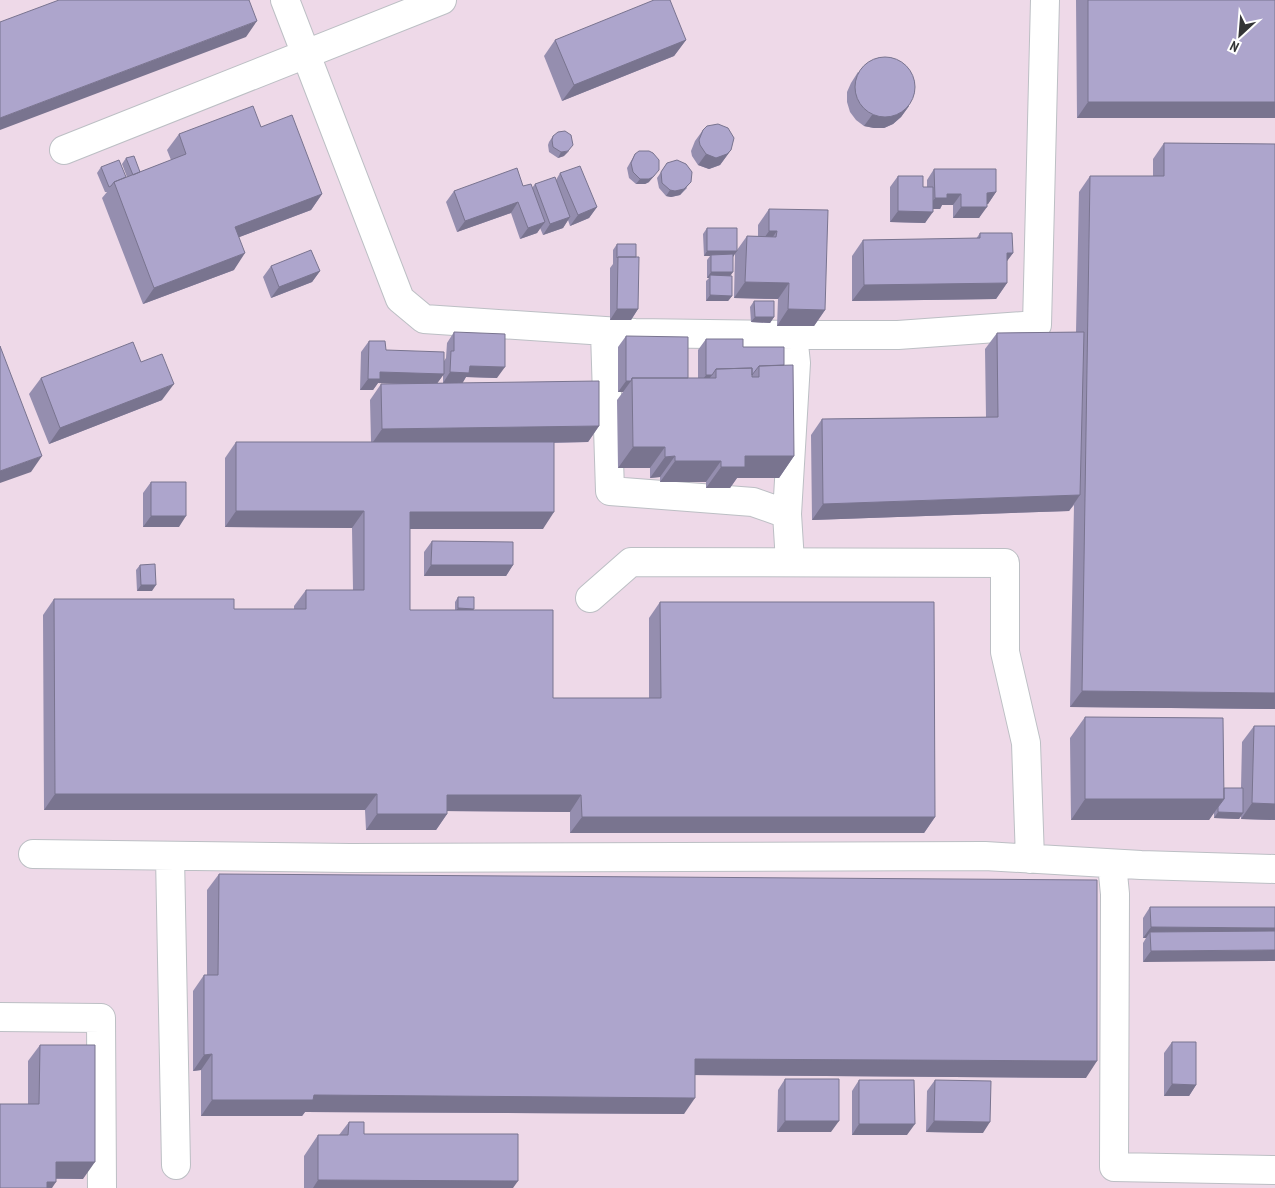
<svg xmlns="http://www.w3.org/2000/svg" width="1275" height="1188" font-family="'PT Sans Narrow',sans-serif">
<rect width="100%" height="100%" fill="#e7eaef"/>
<!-- industrial -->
<path fill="#eed9e8" d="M0 0H1275V1188H0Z"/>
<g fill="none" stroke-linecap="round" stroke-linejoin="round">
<!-- minor casing -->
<g stroke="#bcbfc4" stroke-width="30">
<path id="minor" d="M285 0 400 299 424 319 635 333 793 335H898L1037 325 1045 0
M64 150 442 0
M605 332 610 491 753 502 787 514 790 562
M787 514 796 363 793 335
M590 598 631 562 1005 563V652L1026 743 1030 859
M33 854 350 858 985 856 1141 865 1275 869
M170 856 176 1165
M1112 864 1115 894 1114 1167 1275 1170
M0 1017 101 1018 102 1188"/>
</g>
<!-- minor -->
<use href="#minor" stroke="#fff" stroke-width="28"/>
</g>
<!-- wall -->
<path fill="#958eaf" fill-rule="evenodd" d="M1076 0H1275V118H1077Z
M555 40H686L674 56 562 101 544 56Z
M858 72 909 106 901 117 893 124 884 128H874L864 126 856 120 850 112 847 102V92L851 83Z
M261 127 322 194 311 210 239 237 234 270 143 304 102 198 107 192H105L97 173 101 167 126 177H127L122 164 126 158 140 172 171 160 167 150 179 134Z
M703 130 731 150 720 165 709 169 698 165 692 156 691 151 695 141Z
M553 136 564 156 558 158 549 152 548 145 549 142Z
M1164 143 1275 144V709L1070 707 1074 505 1069 511 812 520 811 435 822 419 986 417 985 349 997 333 1076 332 1079 192 1090 176H1153V159Z
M635 154 649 182 645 184H636L629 178 627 168Z
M667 163 687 188 680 195 671 197 666 196 659 188 657 178Z
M934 169 996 192 988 204H987L979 218H953V205H942L940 209H933L925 223 890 222V187L898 176 923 187H927V180Z
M560 173 597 207 589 218 570 226 568 220 563 228 543 235 540 228 537 233 520 239 511 213 457 232 446 202 454 191 523 186 532 188 535 184 556 180Z
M769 209 825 310 814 326H777L778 299 734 298 735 253 733 256 730 276 732 296 728 301H706V281L709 278H707V260L710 256H704L703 234 707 228 737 250 747 236H758V225Z
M980 233 1013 253 1007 261V283L996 299 852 301V256L863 240 976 239Z
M617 244 636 257 638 309 631 320H610V268L613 264V250Z
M271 266 320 271 312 282 271 298 263 277Z
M754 301 774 317 770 323 751 322 750 307Z
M454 332 497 378 466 377 462 383 599 426 588 442 554 443 543 529H410V610H455V602L458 597 473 610 553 698H649V618L660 602 935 817 924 833H570V812L447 811V814L436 830H366L365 810H44L43 615 54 599 234 609H294V606L306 590H353L352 528 225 527V458L236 442H371L370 400 381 384H399L378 383 373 390H360L361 352 369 341 386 350 444 361 446 358 447 343ZM443 375V383H437Z
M626 336 688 378H698V350L706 339 743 347 784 365 794 456 779 478H737L730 488H706V482H660V477L650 478V468H618L617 400 623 392H618V347Z
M141 362 162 400 49 444 29 394 41 378Z
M151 482 179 527H143V493Z
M432 541 513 565 506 576H424V552Z
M140 565 152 591H137L136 570Z
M1085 717 1224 788H1241L1242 742 1254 726H1275V820L1241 819V816L1239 819 1214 818V812L1209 820H1071L1070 738Z
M219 874 1086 1078 695 1075 684 1114 305 1112 302 1116H201V1070L193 1071V991L204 975H207V890Z
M1150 907H1275L1143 962V943L1146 938H1143V918Z
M1172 1042 1196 1085 1189 1096H1164V1053Z
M40 1045 83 1179H56L28 1104V1061Z
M785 1079 831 1132H777L778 1090Z
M859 1080 907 1135H852V1091Z
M935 1080 983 1133 926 1132 927 1091Z
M349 1122 364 1134 513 1188H304V1156L318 1135H339Z"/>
<!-- shaded-wall -->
<path fill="#79748f" d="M257 21 246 37 0 130V118Z
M686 40 674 56 562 101 574 85Z
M1088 102H1275V118H1077Z
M909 106 901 117 893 124 884 128H874L864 126 872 115Z
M731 150 720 165 709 169 698 165 706 154Z
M569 151 564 156 558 158 561 152Z
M655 175 649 182 645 184H636L640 179Z
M691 182 680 195 671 197 666 196 670 190Z
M996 192 988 204H979L987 193Z
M322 194 311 210 224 243 235 227Z
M947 194H961L953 205H942L940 209H927L935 198Z
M518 202 511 213 457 232 465 221Z
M597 207 589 218 570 226 578 215Z
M961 207H987L979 218H953Z
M898 211 933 212 925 223 890 222Z
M570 217 563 228 543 235 550 224Z
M545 222 537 233 520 239 528 228Z
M769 231H777L765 248 758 247Z
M707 251H737L733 257 711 255 710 256H704Z
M245 253 234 270 143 304 154 288Z
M1007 253H1013L1001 269Z
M320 271 312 282 271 298 279 287Z
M711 272H733L729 278 710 275 709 278H707Z
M745 282 789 283 778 299 734 298Z
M1007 283 996 299 852 301 864 285Z
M710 295 732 296 728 301H706Z
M617 309H638L631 320H610Z
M788 309 825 310 814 326H777Z
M755 317H774L770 323 751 322Z
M470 366 505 367 497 378 466 377 462 384 443 383 450 372Z
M380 372 444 374 436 385 378 383 373 390H360L368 379Z
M706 375H712L704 386H698Z
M626 381H631L623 392H618Z
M174 384 162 400 49 444 60 428Z
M599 426 588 442 371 445 382 429Z
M633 447H665L650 468H618Z
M42 456 31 472 0 483V471Z
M675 456 660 477 650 478 665 457Z
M745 456H794L779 478H737L730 488H706L721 467Z
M675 461H721L706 482H660Z
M1080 495 1069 511 812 520 823 504Z
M236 511H364L352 528 225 527Z
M410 512H554L543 529H398Z
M151 516H186L179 527H143Z
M431 565H513L506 576H424Z
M141 585H156L152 591H137Z
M458 608 474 609 470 614H454Z
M1082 691 1275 693V709L1070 707Z
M55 794H377L365 810H44Z
M447 795H581L570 812 436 811Z
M1085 799H1224L1209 820H1071Z
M1252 803 1275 804V820L1241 819Z
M1218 812 1243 813 1239 819 1214 818Z
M377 814H447L436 830H366Z
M582 817H935L924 833H570Z
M1151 927 1275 928V939L1150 932 1146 938H1143Z
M1275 950V961L1143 962 1151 951Z
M212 1054 201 1070 193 1071 204 1055Z
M695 1059 1097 1061 1086 1078 684 1075Z
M1172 1084 1196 1085 1189 1096H1164Z
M314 1095 695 1098 684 1114 305 1112 302 1116H201L212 1100Z
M785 1121H839L831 1132H777Z
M934 1121 990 1122 983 1133 926 1132Z
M859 1124H915L907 1135H852Z
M56 1162H95L83 1179 45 1178Z
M318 1180 518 1181 513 1188H313Z
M47 1182H56L52 1188H43Z"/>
<!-- building -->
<path fill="#ada5cc" stroke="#79748f" d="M59 0H249L257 21 0 118V22Z
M654 0H670L686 40 574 85 555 40Z
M1088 0H1275V102H1088Z
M855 87a30 30 0 1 1 60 0a30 30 0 1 1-60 0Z
M253 106 261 127 292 115 322 194 235 227 245 253 154 288 114 182 186 154 179 134Z
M718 124 728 128 734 138 731 150 727 154 716 158 706 154 700 145 699 140 703 130 707 126Z
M565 131 571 135 573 145 568 151 561 152 553 147 552 140 553 136 558 132Z
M1164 143 1275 144V693L1082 691 1090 176H1164Z
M639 151H649L653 153 659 160V170L653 177 649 179H640L633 172 631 163 635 154Z
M134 156 140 172 133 175 126 158Z
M119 160 126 177 114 182 111 186 109 187 101 167Z
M677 160 686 164 692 172 691 182 684 189 675 191 670 190 662 183 661 172 667 163Z
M580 166 597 207 578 215 560 173Z
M517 168 523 186 531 184 545 222 528 228 518 202 465 221 454 191Z
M934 169H996V192L987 193V207H961V194H947V198H935Z
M898 176H923V187H933V212L898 211Z
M555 177 570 217 550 224 535 184Z
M769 209 828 210 825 310 788 309 789 283 745 282 747 236 776 237 777 231H769Z
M707 228H737V251H707Z
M980 233H1012L1013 253H1007V283L864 285 863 240 980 238Z
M617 244H636V257H618L617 258Z
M311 250 320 271 279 287 271 266Z
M733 254V272H711V255Z
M618 257H639L638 309H617Z
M710 275 732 276V296L710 295Z
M754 301H774V317H755Z
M454 332 505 334V367L470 366 469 373 450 372 451 351H454Z
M1084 332 1080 495 823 504 822 419 998 417 997 333Z
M626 336 688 337V378H632L631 381H626Z
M706 339H743V347H784V365L759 366 752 375V368L716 369 712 375H706Z
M369 341H385L386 350 444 352V374L380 372V379H368Z
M133 342 141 362 162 354 174 384 60 428 41 378Z
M0 346 42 456 0 471Z
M793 365 794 456H745V467H721V461H675V456L665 457V447H633L632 378H716V369L752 368V377H759V366Z
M599 381V426L382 429 381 384Z
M236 442H554V512H410V610H553V698H661L660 602H934L935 817H582L581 795H447V814H377V794H55L54 599H234V609H306V590H364V511H236Z
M151 482H186V516H151Z
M432 541 513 542V565H431Z
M155 564 156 585H141L140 565Z
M458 597H474V609L458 608Z
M1085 717 1223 718 1224 799H1085Z
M1254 726H1275V804L1252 803Z
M1224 788H1243V813L1218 812V807L1224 799Z
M219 874 1097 880V1061L695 1059V1098L314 1095 313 1100H212V1054L204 1055V975H218Z
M1150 907H1275V928L1151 927Z
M1275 931V950L1151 951 1150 932Z
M1172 1042H1196V1085L1172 1084Z
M40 1045H95V1162H56V1182H47V1188H0V1104H39Z
M785 1079H839V1121H785Z
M859 1080H914L915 1124H859Z
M935 1080 991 1081 990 1122 934 1121Z
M349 1122H364V1134H518V1181L318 1180V1135H348Z"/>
<!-- north arrow -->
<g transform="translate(1240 35) rotate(206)" stroke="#ffffff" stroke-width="4" paint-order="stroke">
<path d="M0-4L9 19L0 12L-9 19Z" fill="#333436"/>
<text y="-8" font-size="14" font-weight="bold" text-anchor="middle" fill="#333436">N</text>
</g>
</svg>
